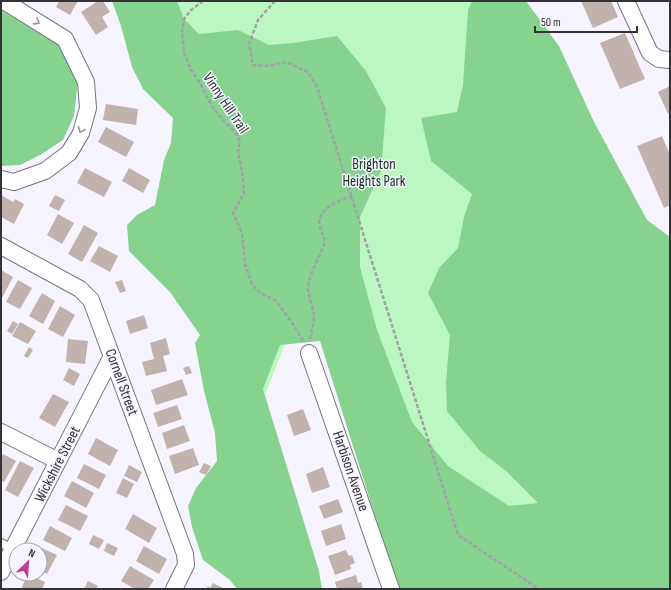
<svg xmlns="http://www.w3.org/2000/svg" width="671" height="590" font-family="'Sofia Sans Condensed',sans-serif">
<rect width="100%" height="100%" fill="#f5f4ff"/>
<!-- green -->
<path fill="#bcf7c2" d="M161 1H505L666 589H468L329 342 293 324 254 422Z"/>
<!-- forest -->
<path fill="#86d38f" d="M112 1H177L184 19 199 34 238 30 269 45 293 43 337 36 366 71 386 108 381 171 360 217V267L377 330 412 422 448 466 509 506 538 503 506 471 480 451 447 411 446 382 450 335 428 293 439 268 458 248 464 217 472 194 431 161 421 118 457 112 463 85 468 10 472 1H526L559 46 594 122 647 220 670 237V589H398L320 341 280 345 263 389 319 571 322 589H237L230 580 203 560 192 527 188 506 196 488 217 461 215 433 204 391 195 343 200 335 170 292 129 251 127 225 137 215 155 205 164 160 171 143 173 118 143 89 132 67 121 26Z
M1 10 11 12 60 45 78 81 74 116 63 140 40 155 20 165 1 166Z"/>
<!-- building -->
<path fill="#c2b2ae" d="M59 1H78L70 15 56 7Z
M98 1H103L110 12 102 17 108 27 96 35 81 12Z
M581 1H611L618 17 593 28Z
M625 33 645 79 620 89 600 43Z
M670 86V113L668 114 658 92Z
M106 104 138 109 136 125 103 120Z
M106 127 134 142 126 157 98 142Z
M662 136 670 155V205L664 208 637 146Z
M85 168 112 182 104 197 77 183Z
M129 168 150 180 143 193 122 181Z
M1 195 13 202 15 199 24 204 14 224 1 217 2 214 1 213Z
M55 195 65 200 59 211 49 206Z
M58 214 74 223 62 244 47 235Z
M84 225 98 233 82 262 68 254Z
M99 246 118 256 110 272 90 261Z
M1 270 13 277 1 300Z
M18 280 32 288 20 309 6 302Z
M122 280 126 291 120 293 115 282Z
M42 293 55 301 43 324 29 316Z
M60 306 75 315 63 337 48 329Z
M144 315 148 328 130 334 126 321Z
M13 321 18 324 12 334 7 331Z
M20 322 36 331 28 344 12 336Z
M166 338 170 354 163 356 167 371 146 376 142 362 154 359 150 343Z
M68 339 88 341 85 364 66 362Z
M29 347 33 350 28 358 24 356Z
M189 366 192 373 186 375 183 368Z
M69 368 80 374 74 386 63 380Z
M182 379 188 395 156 405 151 390Z
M53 394 69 402 55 427 39 418Z
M177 405 182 419 158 427 153 413Z
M303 409 311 430 294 436 287 415Z
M184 425 190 441 167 449 162 433Z
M96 438 118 450 110 466 88 454Z
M193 448 199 465 175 474 169 456Z
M3 454 16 461 4 482 1 481V457Z
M20 461 34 468 18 497 5 490Z
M204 463 211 466 206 475 199 472Z
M84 464 106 475 99 489 77 478Z
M129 465 142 472 137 482 124 476Z
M323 467 330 487 312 493 306 474Z
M123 478 134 484 127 498 116 493Z
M72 481 94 493 86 508 64 496Z
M338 499 343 512 324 519 319 506Z
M66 505 88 516 80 531 58 520Z
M133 514 157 528 149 543 125 529Z
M341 524 346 539 326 546 321 531Z
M50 526 72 538 65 551 43 540Z
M93 535 104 540 99 549 89 544Z
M107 543 118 548 114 556 104 551Z
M144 546 167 559 159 574 136 561Z
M42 548 57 555 47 574 40 570V551Z
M346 550 349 556 352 555 355 563 350 565 351 569 335 575 328 556Z
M130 566 154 580 148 589H135L121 581Z
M28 574 45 582 42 589H21Z
M356 575 358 583 361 582 363 589H337L335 582Z
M88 581 98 586 96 589H84Z
M213 583 225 589H206L208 586 210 588Z"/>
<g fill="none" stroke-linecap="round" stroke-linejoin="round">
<!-- service casing -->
<g stroke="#757480" stroke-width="10">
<path id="service" d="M1 543 13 549"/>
</g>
<!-- minor casing -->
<g stroke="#757480" stroke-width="18">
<path id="minor" d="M626 1 650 53 659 59 670 60
M1 179 14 182 45 171 69 153 81 133 88 108 86 82 65 39 4 1
M1 246 80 289 91 300 185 554 186 565 174 589
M309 353 391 589
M1 432 58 461
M1 572 112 356"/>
</g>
<!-- path -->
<path stroke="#a1a0a8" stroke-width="2.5" stroke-dasharray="4 2" stroke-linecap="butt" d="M203 1 191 10 184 19 182 32 184 53 191 70 200 83 211 105 223 120 236 133 240 141 238 152 242 170 244 193 233 213 242 233 245 264 252 284 259 292 276 301 293 324 303 341
M275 1 258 20 249 44 253 65 268 66 286 62 308 72 317 87 458 535 539 589
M310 339C311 332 314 325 314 318 314 309 309 299 308 290 307 277 320 257 324 244 326 236 321 233 320 227 315 210 339 200 352 196"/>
<!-- service -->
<use href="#service" stroke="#fff" stroke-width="8"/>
<!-- minor -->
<use href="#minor" stroke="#fff" stroke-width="16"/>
</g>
<!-- one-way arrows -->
<defs><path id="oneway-chevron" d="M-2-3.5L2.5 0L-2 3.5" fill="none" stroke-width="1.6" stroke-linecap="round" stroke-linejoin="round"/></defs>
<g stroke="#98989a">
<use href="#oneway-chevron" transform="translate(37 22) rotate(32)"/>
<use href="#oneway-chevron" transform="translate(81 130) rotate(112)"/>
</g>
<g text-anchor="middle" stroke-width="3" stroke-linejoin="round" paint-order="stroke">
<!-- street labels -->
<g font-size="15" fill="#313136" stroke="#f5f4ff">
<text transform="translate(226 103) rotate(56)" y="5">Vinny Hill Trail</text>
<text transform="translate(122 382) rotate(70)" y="5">Cornell Street</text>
<text transform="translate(57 464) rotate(-63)" y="5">Wickshire Street</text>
<text transform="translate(351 471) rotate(71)" y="5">Harbison Avenue</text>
</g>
<!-- park labels -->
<g font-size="15" fill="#113117" stroke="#f5f4ff">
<text x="374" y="169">Brighton<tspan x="374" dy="17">Heights Park</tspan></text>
</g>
</g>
<!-- border -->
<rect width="671" height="590" fill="none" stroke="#313136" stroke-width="4"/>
<!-- north arrow -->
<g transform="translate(28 562) rotate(25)"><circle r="19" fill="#f5f4ff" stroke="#a7a6af"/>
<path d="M0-3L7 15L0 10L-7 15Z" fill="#ba4092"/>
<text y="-6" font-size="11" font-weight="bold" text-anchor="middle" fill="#313136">N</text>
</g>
<!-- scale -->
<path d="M535 26v6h102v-6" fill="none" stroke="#313136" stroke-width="2"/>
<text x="541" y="26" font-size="12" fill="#313136" stroke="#f5f4ff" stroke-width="3" paint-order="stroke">50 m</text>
</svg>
